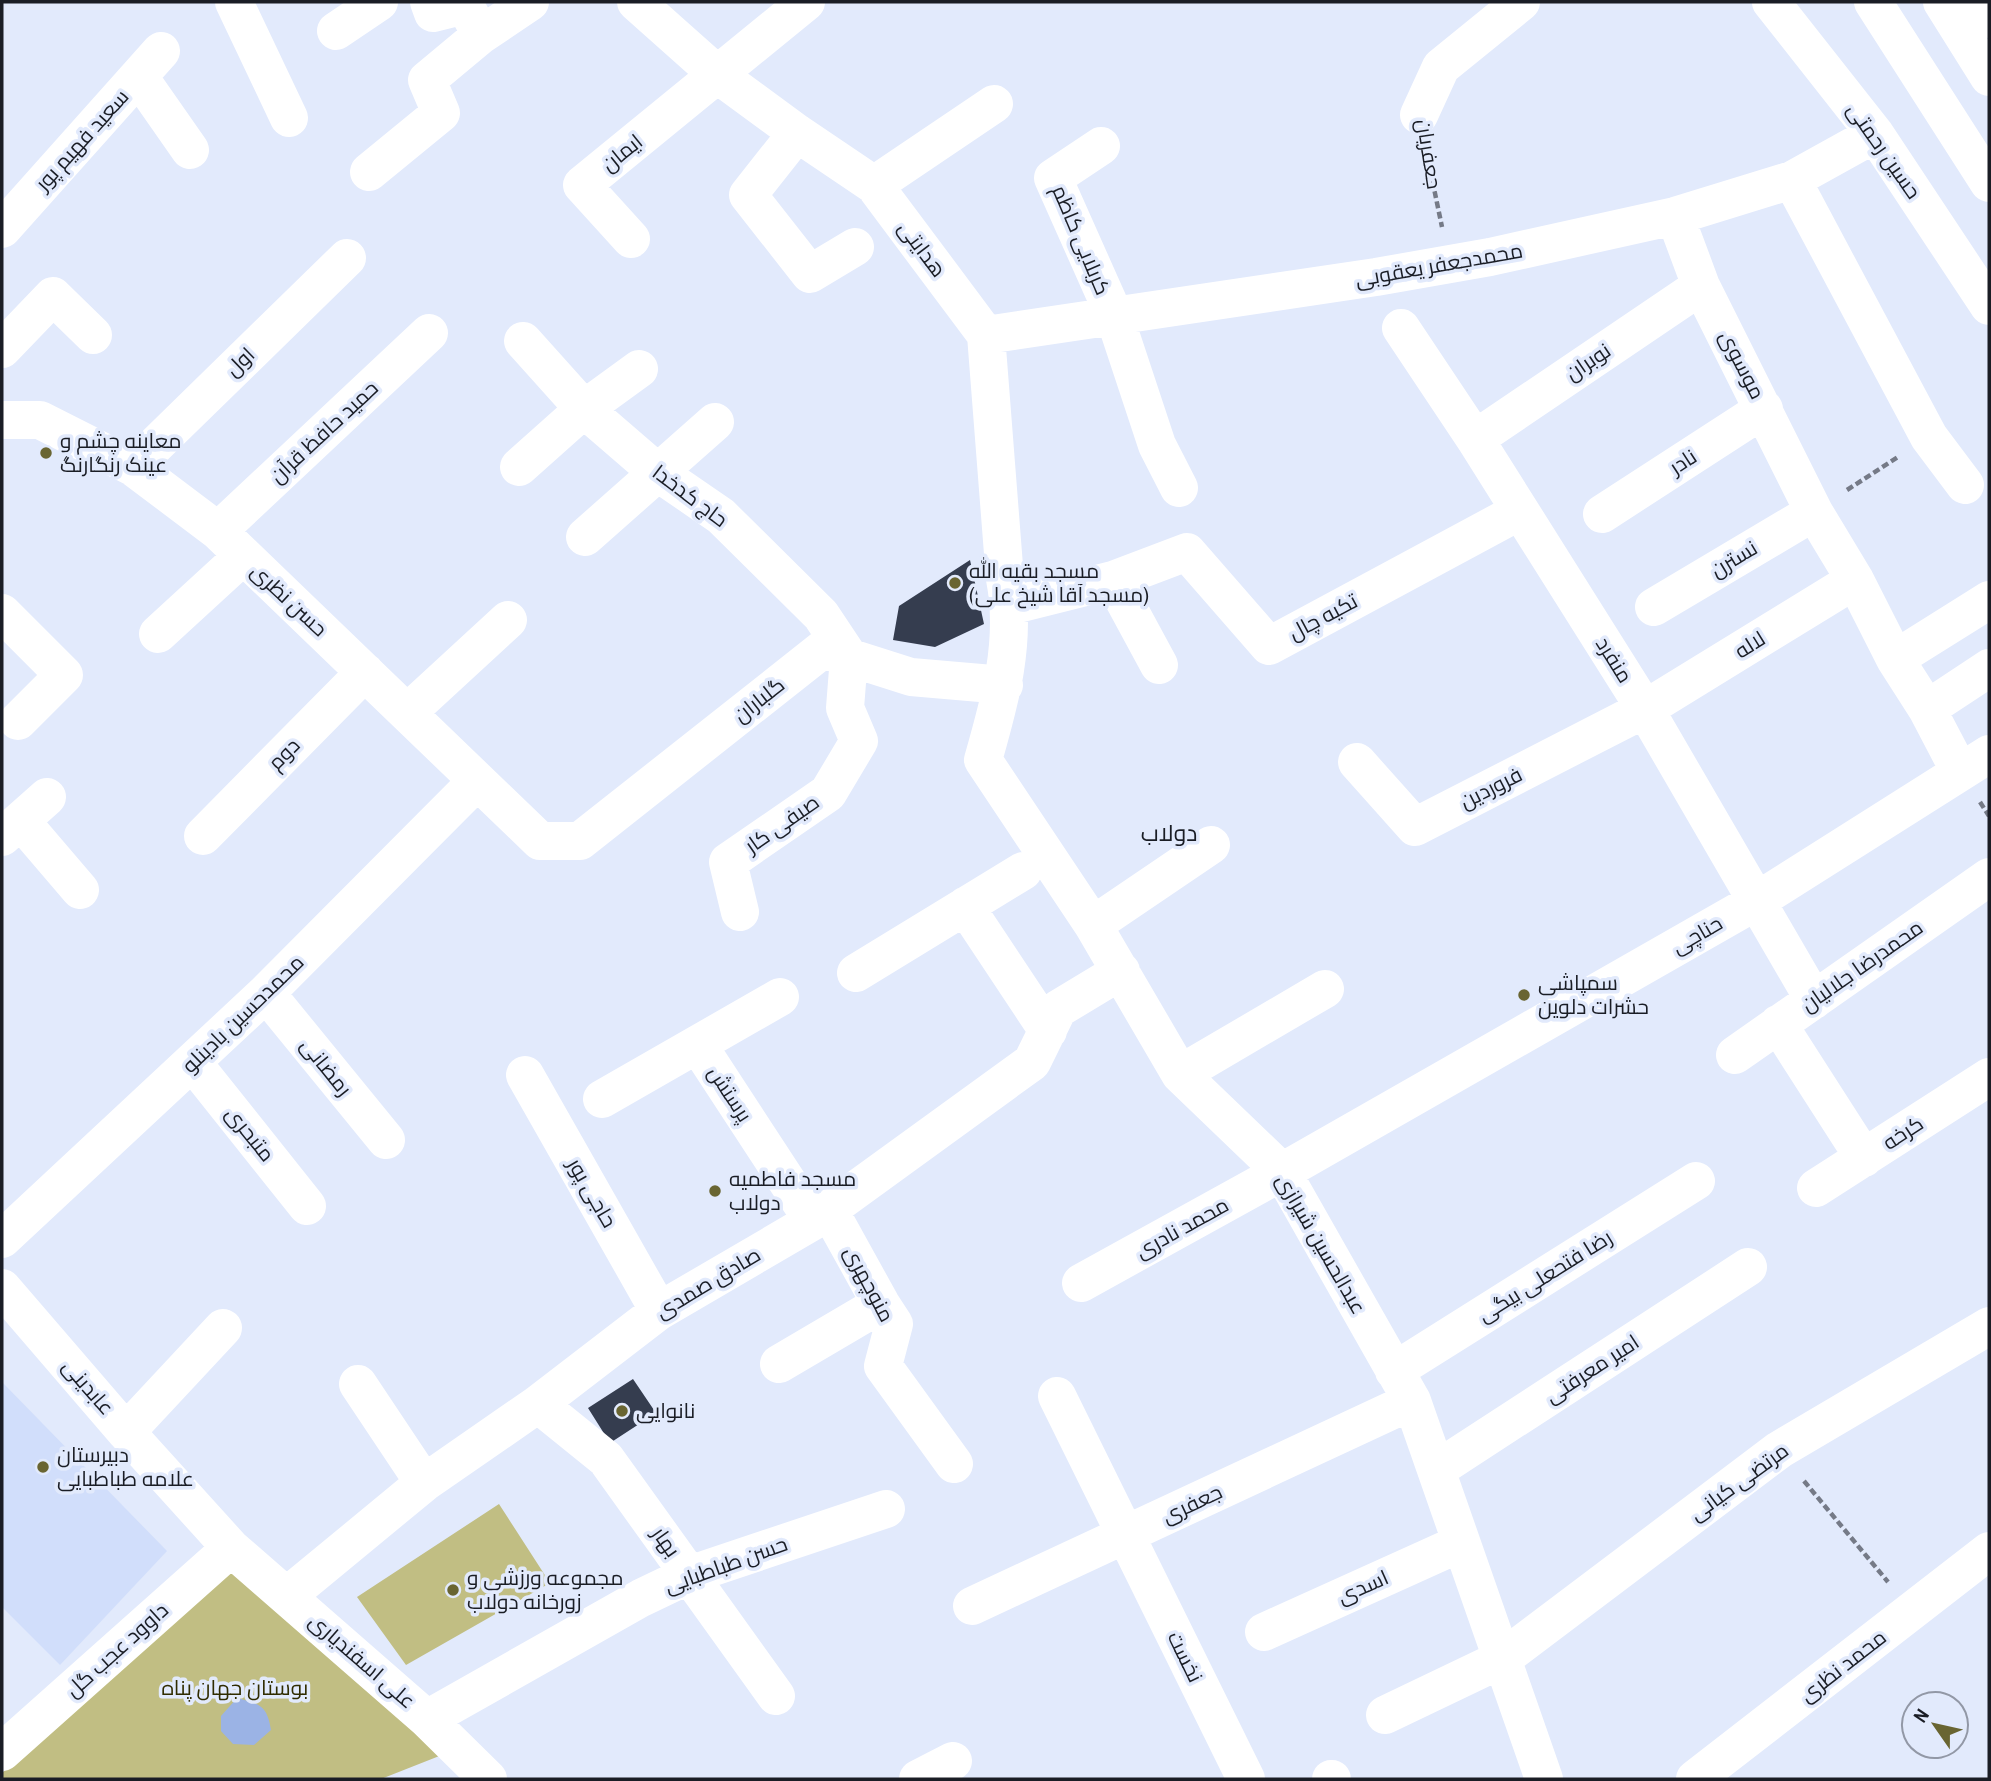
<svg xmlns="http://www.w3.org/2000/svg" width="1991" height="1781" font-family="'Archivo Narrow',Cairo,sans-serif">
<rect width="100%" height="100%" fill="#e2eafc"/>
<!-- built -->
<path fill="#d1defb" d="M2 1382 167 1551 60 1665 2 1607Z"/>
<!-- green -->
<path fill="#c1be83" d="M499 1504 550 1583 406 1665 357 1597Z
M232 1568 452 1751 381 1779H2V1773Z"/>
<!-- water -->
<path fill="#9bb3e5" d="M237 1698C260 1704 267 1705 271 1730L254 1745 233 1744 221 1731V1716Z"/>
<!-- building -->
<path fill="#353d4f" d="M970 560 984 624 935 647 893 640 899 606Z
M633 1379 656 1413 610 1443 588 1408Z"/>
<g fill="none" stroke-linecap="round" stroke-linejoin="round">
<!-- path -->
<path stroke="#757a87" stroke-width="4.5" stroke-dasharray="7 3.5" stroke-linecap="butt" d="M1426 150 1442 227
M1847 490 1898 457
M1980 802 1989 816
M1804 1481 1888 1582"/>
<!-- minor -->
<path stroke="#fff" stroke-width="38" d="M234 2 289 118
M429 2 433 13 465 5 481 35
M636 2 718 75 797 133 874 185 986 335 1005 579C1017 641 1000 701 983 760L1093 925 1180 1074 1282 1172 1412 1401 1544 1779
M1771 2 1875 134 1989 306
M1942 2 1989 77
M1978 2 1989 19
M336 31 379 2
M139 77 190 150
M1419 115 1441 67 1521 2
M797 133 748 195 810 274 855 247
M1101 146 1053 178 1114 315 1157 445 1179 488
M369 172 441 113 427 80 481 35 530 2
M1792 180 1929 437 1965 485
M874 185 994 104
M1675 216 1701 286 1814 512 1855 580 1895 659 1927 709 1960 772
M2 229 161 51
M631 239 582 185 806 2
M1401 328 1475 439 1645 709 1814 1000
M986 335 1376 277 1490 257 1675 216 1792 180 1875 134
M523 341 584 409 657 472 721 516 821 615 849 657 845 708 859 741 828 793 728 862 740 912
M2 349 53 296 93 335
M2 420H40L133 467 218 531 540 841H580L823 649 911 677 1004 685
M1475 439 1701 286
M133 467 347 258
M519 467 584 409 639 369
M1602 514 1764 409
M218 531 429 333
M585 537 715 422
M1113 580 1159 665
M1010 606 1113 580 1187 552 1269 646 1520 511
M1654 607 1814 512
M2 613 64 675 18 721
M158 634 243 556
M1895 659 1989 600
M1927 709 1989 668
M407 713 508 620
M1357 762 1415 827 1645 709 1855 580
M21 821 80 890
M203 836 365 672
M2 837 47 797
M965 906 1048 1031
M1093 925 1211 845
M856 973 1023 871
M266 993 386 1140
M1778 1024 1864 1158
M698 1045 813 1221
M1735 1055 1989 877
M193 1063 307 1206
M1180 1074 1325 989
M525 1075 659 1311
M602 1099 780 997
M1816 1188 1989 1077
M829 1210 881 1304 894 1324 883 1366 954 1464
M2 1239 266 993 477 781
M1081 1283 1282 1172 1755 902 1989 754
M2 1288 126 1432 231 1548 427 1719 488 1779
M779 1364 881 1304
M1394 1371 1696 1181
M358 1384 424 1483
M1057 1396 1246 1779
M538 1404 606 1459 776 1696
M126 1432 223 1328
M1436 1470 1748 1267
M287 1596 424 1483 538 1404 659 1311 813 1221 1032 1062 1058 1009 1121 971
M972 1606 1412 1401
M1264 1632 1461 1543
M1385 1715 1502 1659 1779 1450 1989 1326
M427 1719 641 1598 689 1575 886 1509
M2 1752 231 1548
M918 1779 953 1761
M1331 1779H1332
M1695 1779 1989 1551"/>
<!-- highway -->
<path stroke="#fff" stroke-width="38" d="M1873 2 1989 183"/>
</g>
<!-- markers -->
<g fill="#696532" stroke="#e2eafc" stroke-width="2.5">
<circle cx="46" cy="453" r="7"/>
<circle cx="955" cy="583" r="7"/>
<circle cx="1524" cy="995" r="7"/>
<circle cx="715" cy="1191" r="7"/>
<circle cx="622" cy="1411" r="7"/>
<circle cx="43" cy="1467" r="7"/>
<circle cx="453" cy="1590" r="7"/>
</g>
<g text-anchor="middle" stroke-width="7" stroke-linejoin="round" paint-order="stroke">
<!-- street labels -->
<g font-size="21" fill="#1a1d25" stroke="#e2eafc">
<text transform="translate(82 140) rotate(-48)" y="7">سعید فهیم پور</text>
<text transform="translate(1884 151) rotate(55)" y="7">حسین رحمتی</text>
<text transform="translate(622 153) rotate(-39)" y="7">ایمان</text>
<text transform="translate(1429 154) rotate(81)" y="7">جعفریان</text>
<text transform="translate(1081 240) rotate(67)" y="7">کربلایی کاظم</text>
<text transform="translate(922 249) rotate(53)" y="7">هدایتی</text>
<text transform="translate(1439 265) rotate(-10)" y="7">محمدجعفر یعقوبی</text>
<text transform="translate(240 362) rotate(-44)" y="7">اول</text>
<text transform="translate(1588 362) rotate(-34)" y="7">نوبران</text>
<text transform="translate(1742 365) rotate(63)" y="7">موسوی</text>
<text transform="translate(324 432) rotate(-43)" y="7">حمید حافظ قرآن</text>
<text transform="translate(1683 462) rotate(-33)" y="7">نادر</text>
<text transform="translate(690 496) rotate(37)" y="7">حاج کدخدا</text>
<text transform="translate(1734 559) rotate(-31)" y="7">نسترن</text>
<text transform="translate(289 600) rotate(43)" y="7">حسن نظری</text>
<text transform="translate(1323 617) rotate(-28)" y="7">تکیه چال</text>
<text transform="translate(1750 645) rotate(-32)" y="7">لاله</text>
<text transform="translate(1614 660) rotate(58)" y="7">منفرد</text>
<text transform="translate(759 700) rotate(-38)" y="7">گلباران</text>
<text transform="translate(284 754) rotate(-45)" y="7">دوم</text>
<text transform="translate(1491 788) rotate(-27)" y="7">فروردین</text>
<text transform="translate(782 824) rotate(-35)" y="7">صیفی کار</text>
<text transform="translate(1697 935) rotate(-30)" y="7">حناچی</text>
<text transform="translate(1862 966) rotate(-35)" y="7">محمدرضا جلالیان</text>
<text transform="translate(243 1014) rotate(-44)" y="7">محمدحسین بادینلو</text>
<text transform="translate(326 1067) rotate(51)" y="7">رمضانی</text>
<text transform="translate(730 1094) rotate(57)" y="7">پرستش</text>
<text transform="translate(1903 1133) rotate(-33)" y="7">کرخه</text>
<text transform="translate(250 1134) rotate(51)" y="7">متبحری</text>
<text transform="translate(592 1193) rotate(60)" y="7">حاجی پور</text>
<text transform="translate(1182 1228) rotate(-29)" y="7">محمد نادری</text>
<text transform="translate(1321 1244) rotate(60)" y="7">عبدالحسین شیرازی</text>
<text transform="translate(1545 1276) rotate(-32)" y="7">رضا فتحعلی بیگی</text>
<text transform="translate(708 1283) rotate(-31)" y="7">صادق صمدی</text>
<text transform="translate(869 1284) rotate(62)" y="7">منوچهری</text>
<text transform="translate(1592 1369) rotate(-33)" y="7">امیر معرفتی</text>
<text transform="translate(88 1387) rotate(49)" y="7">عابدینی</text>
<text transform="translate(1739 1482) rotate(-36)" y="7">مرتضی کیانی</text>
<text transform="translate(1192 1504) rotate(-25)" y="7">جعفری</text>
<text transform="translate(666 1542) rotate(55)" y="7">بهار</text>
<text transform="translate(726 1565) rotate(-20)" y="7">حسن طباطبایی</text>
<text transform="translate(1363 1587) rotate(-24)" y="7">اسدی</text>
<text transform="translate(117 1650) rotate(-42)" y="7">داوود عجب گل</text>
<text transform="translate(1185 1657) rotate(64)" y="7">نخست</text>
<text transform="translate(362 1661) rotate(41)" y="7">علی اسفندیاری</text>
<text transform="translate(1843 1666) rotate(-38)" y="7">محمد نظری</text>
</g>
<!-- poi labels -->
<g font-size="21" fill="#1a1d25" stroke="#e2eafc" text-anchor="start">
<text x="60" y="448">معاینه چشم و<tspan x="60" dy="24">عینک رنگارنگ</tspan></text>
<text x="969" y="578">مسجد بقیه الله<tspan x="969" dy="24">(مسجد آقا شیخ علی)</tspan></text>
<text x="1538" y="990">سمپاشی<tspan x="1538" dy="24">حشرات دلوین</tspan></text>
<text x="729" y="1186">مسجد فاطمیه<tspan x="729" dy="24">دولاب</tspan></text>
<text x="636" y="1418">نانوایی</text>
<text x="57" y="1462">دبیرستان<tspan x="57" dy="24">علامه طباطبایی</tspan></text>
<text x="467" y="1585">مجموعه ورزشی و<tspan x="467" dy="24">زورخانه دولاب</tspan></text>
</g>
<!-- park labels -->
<g font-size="21" fill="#302c00" stroke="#e2eafc">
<text x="235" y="1695">بوستان جهان پناه</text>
</g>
<!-- neighbourhood labels -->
<g font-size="23" fill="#1a1d25" stroke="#e2eafc">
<text x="1169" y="841">دولاب</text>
</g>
</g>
<!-- border -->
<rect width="1991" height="1781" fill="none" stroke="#1a1d25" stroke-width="7"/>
<!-- north arrow -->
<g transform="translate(1935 1725) rotate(304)"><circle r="33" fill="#e2eafc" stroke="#9298a6" stroke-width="2"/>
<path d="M0-5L12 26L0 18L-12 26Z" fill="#696532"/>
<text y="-10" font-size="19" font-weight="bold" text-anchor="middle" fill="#1a1d25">N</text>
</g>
</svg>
